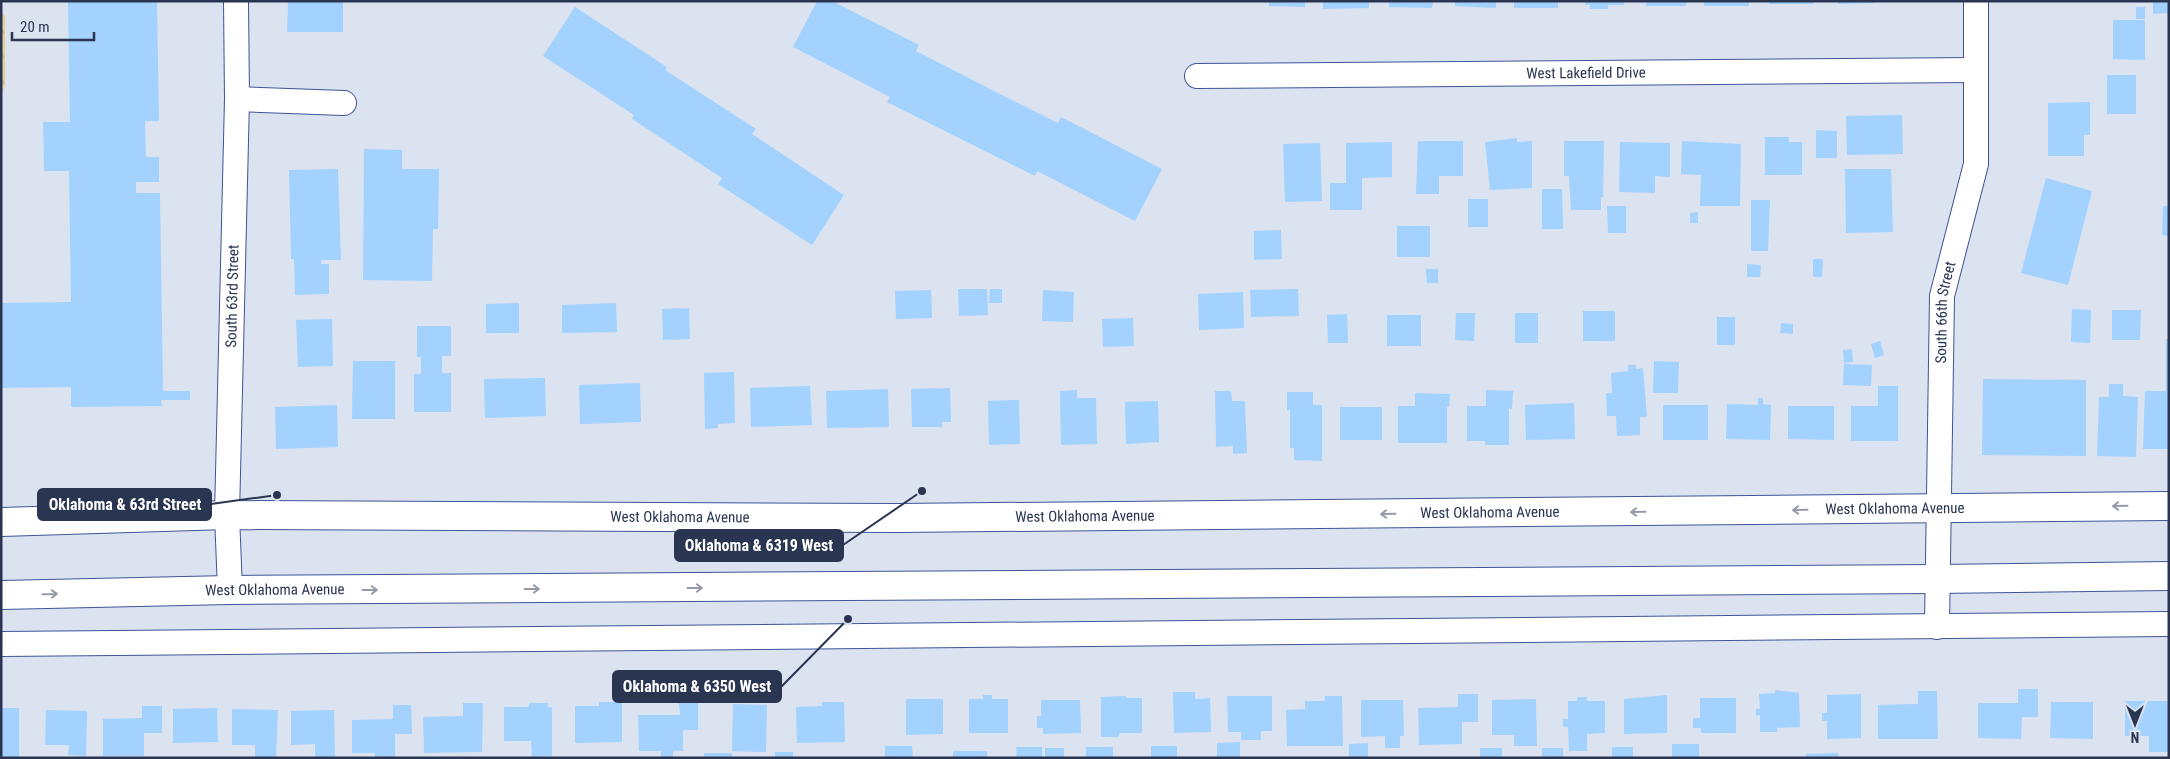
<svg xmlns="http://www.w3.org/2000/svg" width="2170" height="759" font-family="'Roboto Condensed',sans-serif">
<defs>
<pattern id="grass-tufts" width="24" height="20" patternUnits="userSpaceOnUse" patternTransform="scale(1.25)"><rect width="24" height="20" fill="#e6cf99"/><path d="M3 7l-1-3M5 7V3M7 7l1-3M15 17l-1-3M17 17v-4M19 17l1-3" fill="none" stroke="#c5b286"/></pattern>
</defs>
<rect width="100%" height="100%" fill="#dbe2f0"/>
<!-- grass -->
<path fill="url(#grass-tufts)" d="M1 12 5 16V85L1 96Z"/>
<!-- building -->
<path fill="#a3d2fe" d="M68 1H157L159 121H145L146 157H159V182H136V193H160L163 391H190V400H161L162 406 71 407V387L1 388V303L71 302 69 171H44L43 122H70Z
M288 1H343V32H287Z
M817 1H832L919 45 916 51 990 89 1058 123 1061 117 1162 169 1135 221 1037 171 1035 176 887 102 890 97 793 47Z
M1269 1H1305V7L1269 6Z
M1323 1H1369V8L1323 9Z
M1389 1H1433L1432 8 1389 7Z
M1455 1H1496V8L1455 6Z
M1514 1H1558V8H1514Z
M1585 1H1624V5H1608V9H1590V5H1585Z
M1646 1H1686V6H1646Z
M1704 1H1749V6H1704Z
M1769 1H1813V4H1769Z
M1838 1H1874V3L1838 4Z
M2153 1H2169V13L2153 14Z
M575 7 667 67 665 70 756 129 752 134 844 195 812 245 718 184 722 178 632 119 634 115 543 56Z
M2136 7H2145V19H2136Z
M2113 20H2145V60L2113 59Z
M2107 75H2136V114H2107Z
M2090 102V135H2084V156H2048V103Z
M1902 115 1903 154 1847 155 1846 116Z
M1816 130 1837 131V158H1816Z
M1765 137H1789V142H1802V175H1765Z
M1517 138V142L1532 141V188L1490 190 1485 142Z
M1418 141H1463V176H1439V194H1416Z
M1564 141H1604L1603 197H1601V210H1571L1569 176H1564Z
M1682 141 1741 144 1740 206H1700L1701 175 1681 174Z
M1392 142V177L1362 178V210H1330V183H1346V143Z
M1620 142 1670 143V177L1655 176V193L1619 192Z
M1320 143 1322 201 1285 202 1283 144Z
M364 149 402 150V169H439L438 229H433L432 281 363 280Z
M338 169 341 260H321V264H329V294L295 295 294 259H291L289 170Z
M1845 169H1891L1893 232 1846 233Z
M2046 178 2092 191 2068 285 2021 273Z
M1542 189H1562L1563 229H1542Z
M1468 199H1488V227H1468Z
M1751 200H1770L1768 251H1751Z
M1607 206H1626V233H1608Z
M2163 206H2169V236L2162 235Z
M1698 212V223H1690V213Z
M1397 226H1430V257H1397Z
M1281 230 1282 259 1254 260V231Z
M1813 259H1823L1822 277H1813Z
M1747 264 1761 265 1760 277H1747Z
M1426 269H1438V283H1427Z
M958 289H987L988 315 959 316Z
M990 289H1002V303H989Z
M1298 289 1299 316 1251 317 1250 290Z
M931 290 932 318 896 319 895 291Z
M1043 290 1074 292 1073 322 1042 321Z
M1243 292 1244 328 1199 330 1198 294Z
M519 303V333H486V304Z
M616 303 617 332 562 333V305Z
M689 308 690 339 663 340 662 309Z
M2072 309 2091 310 2090 343 2071 342Z
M2112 310H2141L2140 340H2112Z
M1583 311H1615V341H1583Z
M1456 313H1475L1474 341 1455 340Z
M1515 313H1538V343H1515Z
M1347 314 1348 343H1328L1327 315Z
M1387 315H1421V346H1387Z
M1717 317H1735V345H1717Z
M1133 318 1134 346 1103 347 1102 319Z
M332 319 333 366 298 367 296 320Z
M1781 323 1793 324V334L1780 333Z
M417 326H451V356H442V373H451V412H414V374H421V357H417Z
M2166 339H2169V449H2143L2145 391H2166Z
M1880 341 1884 355 1875 358 1871 344Z
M1852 349 1853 362 1844 363 1843 350Z
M353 361H395V419H352Z
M1654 361 1679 362 1678 393H1653Z
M1844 364 1872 365 1871 386 1843 385Z
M1628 365H1636V369L1643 368 1647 417H1640V435L1617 436 1616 416H1607L1606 393H1612L1611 373 1628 371Z
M734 372 735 423 718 424V428L705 429 704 373Z
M545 378 546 416 485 418 484 379Z
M1983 379 2086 380V456L1982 455Z
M640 383 641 422 580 424 579 385Z
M2109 384H2123V396L2138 397 2136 457 2097 456 2099 397H2109Z
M810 386 812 425 751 427 750 388Z
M1878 386H1898V441H1851V406H1878Z
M950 388 951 422H942V427H912L911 389Z
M888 389 889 427 827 428 826 391Z
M1077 390V398H1096L1097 444 1061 445 1060 391Z
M1486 390 1513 391 1512 409 1509 408V445H1485V441H1467V406H1486Z
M1215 391H1231L1232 401H1245L1247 453 1233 454V446L1216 447Z
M1287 392H1313V405H1322V461L1294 460V448H1290V410H1287Z
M1415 393 1450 394 1449 407H1447V443H1398V406H1415Z
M1758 398H1763V404L1771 405 1770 440 1726 439 1727 404 1758 405Z
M1019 400 1020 444 989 445 988 401Z
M1158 401 1159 442 1126 444 1125 402Z
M1574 403 1575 439 1526 440 1525 405Z
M337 405 338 447 276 449 275 407Z
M1663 405H1708V440H1663Z
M1788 406H1834V440L1788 439Z
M1340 407H1382V440H1340Z
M2018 689H2038V717H2022L2021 739 1978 738V703H2018Z
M1775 690 1799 693 1800 727 1777 728V732H1760V715L1756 716V709H1760L1759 694 1775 693Z
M1918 691H1937L1938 739H1878V705L1918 704Z
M1173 692H1195V699L1210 698 1211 732 1174 733Z
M1458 694H1478V722H1462V744L1419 745 1418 708 1458 707Z
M1861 694V738L1827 739V721H1822V713H1827V695Z
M983 695H992V699H1008V733H969V699H983Z
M1667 695V733L1624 734V699Z
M1126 696V698H1142V733H1119V737H1101V697Z
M1227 696H1272V731H1261V740H1241V732H1228Z
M1325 696H1342L1343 746H1287L1286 710 1305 709V701H1325Z
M1577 697H1587V701H1605V733L1587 734V751H1569L1568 727H1563V719H1568V701H1577Z
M1700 698H1736V733H1701V728H1693V718H1700Z
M906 699H943V734L906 735Z
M1536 699 1537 746H1514V735H1492V700Z
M1041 700H1080L1081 733 1043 734V728H1037V716H1041Z
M1361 700H1403L1404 736H1400V748H1385V736L1361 737Z
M2125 701H2169V752H2149V736H2125Z
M599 702H622V742L575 743V706H599Z
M822 702H844L845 742 797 743 796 707 822 706Z
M2051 702H2093V739L2050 738Z
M463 703H483L482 752 424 753 423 717 463 716Z
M529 703H548V707H552V756L532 757 531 741H504V707H529Z
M679 703H698V730H683V751H673V757H661V751H639L638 715H680Z
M733 704 767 705 766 752 732 751Z
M393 705H411L412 734H395V758H375V753H352V720L393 719Z
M142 706H162V733H144V756H103V719L142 718Z
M1 708H19V758H1Z
M217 708 218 742 173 743V709Z
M232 709 278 710 276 758H255V745H232Z
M46 710 87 711 86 756 68 755 69 745H45Z
M334 710 335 758H315V744L291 745V711Z
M1240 742V758H1217V743Z
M1368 743V758H1349V744Z
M1672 744H1699V758H1672Z
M885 746H912L913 758H885Z
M1151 746H1177V758H1151Z
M1016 747H1042V758H1017Z
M1086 747H1113V758H1086Z
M1612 747H1633V758H1612Z
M1045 748H1064V758H1045Z
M1480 748H1502V758H1480Z
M1542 748H1563V758H1542Z
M953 751H987V758H953Z
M775 752H793V758H775Z
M704 753H732V758H704Z
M1838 753V758H1806V754Z"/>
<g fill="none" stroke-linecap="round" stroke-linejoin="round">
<!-- minor casing -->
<g stroke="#3e5595" stroke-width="26">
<g id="minor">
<path id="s1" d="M1197 76 1974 70"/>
<path d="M237 99 344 103"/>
<path id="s2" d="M230 590 227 515 237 99 236 1"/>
<path id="s3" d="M1937 627 1942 296 1976 164V1"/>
<path d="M1 644 2169 624"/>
</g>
</g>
<!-- secondary casing -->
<g stroke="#3e5595" stroke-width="30">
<g id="secondary">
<path id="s4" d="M1 522 227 515 898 518 2169 506"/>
<path id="s5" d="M1 595 230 590 1937 579 2169 576"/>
</g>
</g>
<!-- minor -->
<use href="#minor" stroke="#fff" stroke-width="24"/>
<!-- secondary -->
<use href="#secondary" stroke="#fff" stroke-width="28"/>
</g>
<!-- one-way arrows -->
<defs><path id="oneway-shaft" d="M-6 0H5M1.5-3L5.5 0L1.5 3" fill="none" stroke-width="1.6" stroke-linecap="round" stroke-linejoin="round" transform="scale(1.25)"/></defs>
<g stroke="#949aa8">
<use href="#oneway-shaft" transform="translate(2120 506) rotate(179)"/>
<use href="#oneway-shaft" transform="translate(1800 510) rotate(179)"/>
<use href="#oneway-shaft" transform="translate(1638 512) rotate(179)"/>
<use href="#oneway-shaft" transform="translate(1388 514) rotate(179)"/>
<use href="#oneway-shaft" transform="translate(695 588)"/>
<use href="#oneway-shaft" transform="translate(532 589)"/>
<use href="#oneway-shaft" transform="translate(370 590)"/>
<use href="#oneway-shaft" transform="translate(50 594) rotate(-1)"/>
</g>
<g text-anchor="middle" stroke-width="4" stroke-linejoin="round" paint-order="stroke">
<!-- street labels -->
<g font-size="15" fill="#2a3552" stroke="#dbe2f0">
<text dy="5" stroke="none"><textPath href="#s1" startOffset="389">West Lakefield Drive</textPath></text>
<text dy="5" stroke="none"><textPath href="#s2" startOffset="294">South 63rd Street</textPath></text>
<text dy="5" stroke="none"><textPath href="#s3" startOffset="315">South 66th Street</textPath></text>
<text dy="5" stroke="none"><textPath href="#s4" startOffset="1894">West Oklahoma Avenue</textPath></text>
<text dy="5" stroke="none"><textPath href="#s4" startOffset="1489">West Oklahoma Avenue</textPath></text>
<text dy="5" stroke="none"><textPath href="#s4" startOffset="679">West Oklahoma Avenue</textPath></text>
<text dy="5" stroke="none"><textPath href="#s4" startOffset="1084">West Oklahoma Avenue</textPath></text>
<text dy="5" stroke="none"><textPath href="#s5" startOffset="274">West Oklahoma Avenue</textPath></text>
</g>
</g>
<!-- callouts -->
<path fill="none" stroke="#2a3552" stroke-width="2" d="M277 495L211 504M922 491L843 545M848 619L781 687"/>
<g fill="#2a3552" stroke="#dbe2f0" stroke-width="2">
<circle cx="277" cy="495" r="5"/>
<circle cx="922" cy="491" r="5"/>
<circle cx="848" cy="619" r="5"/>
</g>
<g fill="#2a3552" stroke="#2a3552" stroke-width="2">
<rect x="38" y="489" width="173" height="31" rx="5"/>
<rect x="675" y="530" width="168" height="31" rx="5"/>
<rect x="613" y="671" width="168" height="31" rx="5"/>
</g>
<g font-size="16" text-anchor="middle" font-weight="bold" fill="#fff">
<text x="125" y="510">Oklahoma &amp; 63rd Street</text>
<text x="759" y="551">Oklahoma &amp; 6319 West</text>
<text x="697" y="692">Oklahoma &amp; 6350 West</text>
</g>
<!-- border -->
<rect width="2170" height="759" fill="none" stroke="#2a3552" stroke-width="5"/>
<!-- north arrow -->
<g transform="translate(2135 724) rotate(180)" stroke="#dbe2f0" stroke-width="4" paint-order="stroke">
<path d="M0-4L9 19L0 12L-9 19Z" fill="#2a3552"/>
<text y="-8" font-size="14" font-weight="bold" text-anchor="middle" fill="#2a3552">N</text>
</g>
<!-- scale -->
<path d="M12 32v8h82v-8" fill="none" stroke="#2a3552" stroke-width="2.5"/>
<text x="20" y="32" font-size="15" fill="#2a3552" stroke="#dbe2f0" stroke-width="4" paint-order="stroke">20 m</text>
</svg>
